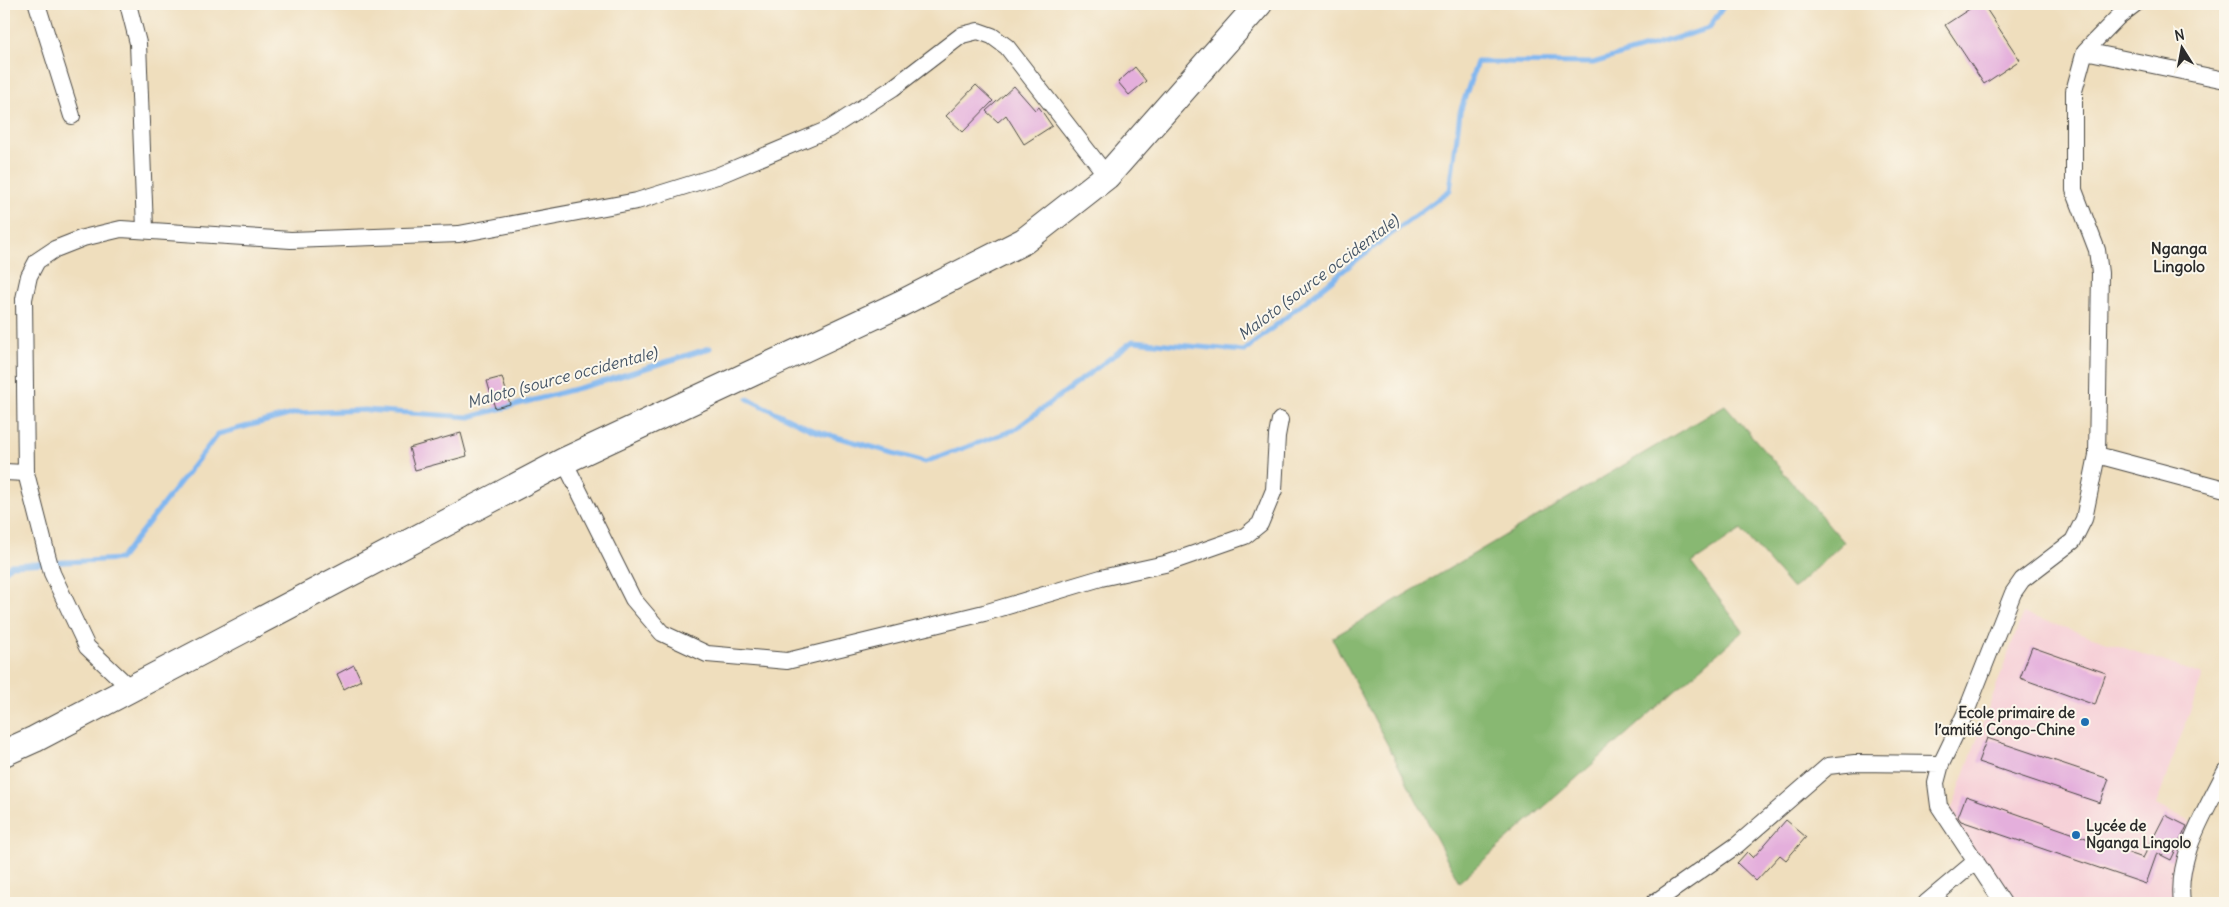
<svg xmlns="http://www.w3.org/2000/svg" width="2229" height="907" font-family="Delius,sans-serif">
<rect width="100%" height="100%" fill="#fbf7ec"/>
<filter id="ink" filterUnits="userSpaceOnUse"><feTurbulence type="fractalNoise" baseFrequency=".02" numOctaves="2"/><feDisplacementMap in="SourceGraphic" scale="10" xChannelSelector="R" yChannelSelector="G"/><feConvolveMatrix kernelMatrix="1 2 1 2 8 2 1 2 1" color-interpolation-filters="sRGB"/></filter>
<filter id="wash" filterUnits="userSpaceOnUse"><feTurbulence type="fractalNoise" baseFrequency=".0096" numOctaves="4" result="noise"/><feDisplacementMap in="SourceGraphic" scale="20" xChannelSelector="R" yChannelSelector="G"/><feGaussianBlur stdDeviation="1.12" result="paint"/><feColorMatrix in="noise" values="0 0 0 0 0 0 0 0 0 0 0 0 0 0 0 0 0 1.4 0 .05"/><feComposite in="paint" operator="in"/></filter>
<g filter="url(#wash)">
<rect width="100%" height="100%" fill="#efdebd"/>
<!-- built -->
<path fill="#f6cfd7" d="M2023 613 2203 675 2156 805 2198 826 2182 900 2174 903H2003L1948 819Z"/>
<!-- forest -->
<path fill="#88b872" stroke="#5a724e" d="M1725 405 1844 542 1793 589 1741 530 1692 563 1743 631 1459 882 1332 638Z"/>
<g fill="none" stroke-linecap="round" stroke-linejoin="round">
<!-- stream -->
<path stroke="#81b7f0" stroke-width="5" d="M748 399 812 430 925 462 1014 430 1133 341 1244 351 1359 258 1450 190 1460 112 1477 62 1593 63 1709 28 1725 4
M4 572 11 565 120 559 218 434 296 413 365 410 470 417 605 381 710 348"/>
</g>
<g id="blocks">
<!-- building -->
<path fill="#e4afdc" d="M1977 4H1983L2020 60 1984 84 1945 25Z
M1135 67 1146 81 1129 95 1118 82Z
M976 85 993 101 963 132 946 116Z
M1014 86 1035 110 1039 107 1052 126 1024 144 1006 115 998 122 986 111Z
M502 377 510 404 495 408 487 381Z
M461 433 467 456 415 470 409 448Z
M2032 647 2106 673 2095 705 2020 678Z
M354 665 361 680 344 689 337 674Z
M1987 738 2109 779 2100 803 1978 762Z
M1966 796 2143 858 2165 815 2187 826 2171 860 2157 853 2146 884 1961 821 1958 817Z
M1786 820 1806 837 1786 860 1780 855 1756 881 1737 863 1747 852 1753 858Z"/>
</g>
</g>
<g filter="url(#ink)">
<use href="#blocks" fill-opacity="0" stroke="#484641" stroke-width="1"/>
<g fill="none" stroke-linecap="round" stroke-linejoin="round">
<!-- minor casing -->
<g stroke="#484641" stroke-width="18">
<path id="minor" d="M37 4 72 116
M128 4 138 43 145 229
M2085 51 2225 80
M2097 455 2225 489
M564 461 633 599 662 633 707 654 787 661 984 613 1101 578 1165 564 1245 536 1260 524 1274 490 1277 436 1280 420
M4 472 26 473
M131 689 87 647 52 573 47 555 26 473 24 299 29 276 37 261 55 249 83 238 121 229 291 240 459 234 637 201 717 176 829 129 893 88 962 35 978 31 992 36 1007 47 1107 176
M1654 903 1737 845 1828 766 1855 763 1941 764
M1926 903 1976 861
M2003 903 1939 806 1936 783 1941 764 1966 712 2013 593 2022 580 2073 541 2084 519 2097 455 2100 273 2097 250 2074 190V91L2085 51 2118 17 2135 4
M2182 903C2176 856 2205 813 2225 772"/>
</g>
<!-- primary casing -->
<g stroke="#484641" stroke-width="28">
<path id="primary" d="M4 753 35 739 564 461 900 304 1024 241 1107 176 1259 4"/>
</g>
<!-- minor -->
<use href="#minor" stroke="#fff" stroke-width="16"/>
<!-- primary -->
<use href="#primary" stroke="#fff" stroke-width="26"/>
</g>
</g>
<!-- markers -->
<g fill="#1f6fb2" stroke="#fbf7ec" stroke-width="2">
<circle cx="2085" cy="722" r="5"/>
<circle cx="2076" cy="835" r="5"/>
</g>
<g text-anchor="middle" stroke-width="4" stroke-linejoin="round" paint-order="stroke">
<!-- poi labels -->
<g font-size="15" font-weight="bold" fill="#2b2b2b" stroke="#fbf7ec" text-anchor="end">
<text x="2075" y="718">Ecole primaire de<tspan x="2075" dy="17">l’amitié Congo-Chine</tspan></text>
<text x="2086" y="831" text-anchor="start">Lycée de<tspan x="2086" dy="17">Nganga Lingolo</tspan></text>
</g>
<!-- neighbourhood labels -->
<g font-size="16" font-weight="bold" fill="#2b2b2b" stroke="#fbf7ec">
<text x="2179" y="254">Nganga<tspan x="2179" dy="18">Lingolo</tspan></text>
</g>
<!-- water labels -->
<g font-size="16" font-style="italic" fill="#455566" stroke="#fbf7ec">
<text transform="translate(1318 277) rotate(-37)" y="6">Maloto (source occidentale)</text>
<text transform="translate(562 377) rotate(-15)" y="6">Maloto (source occidentale)</text>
</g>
</g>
<!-- margin -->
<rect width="2229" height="907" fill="none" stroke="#fbf7ec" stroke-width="20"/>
<!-- north arrow -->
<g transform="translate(2182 48) rotate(349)" stroke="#fbf7ec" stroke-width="4" paint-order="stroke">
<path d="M0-4L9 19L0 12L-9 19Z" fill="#2b2b2b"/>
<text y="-8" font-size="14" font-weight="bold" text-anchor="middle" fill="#2b2b2b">N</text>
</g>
</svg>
